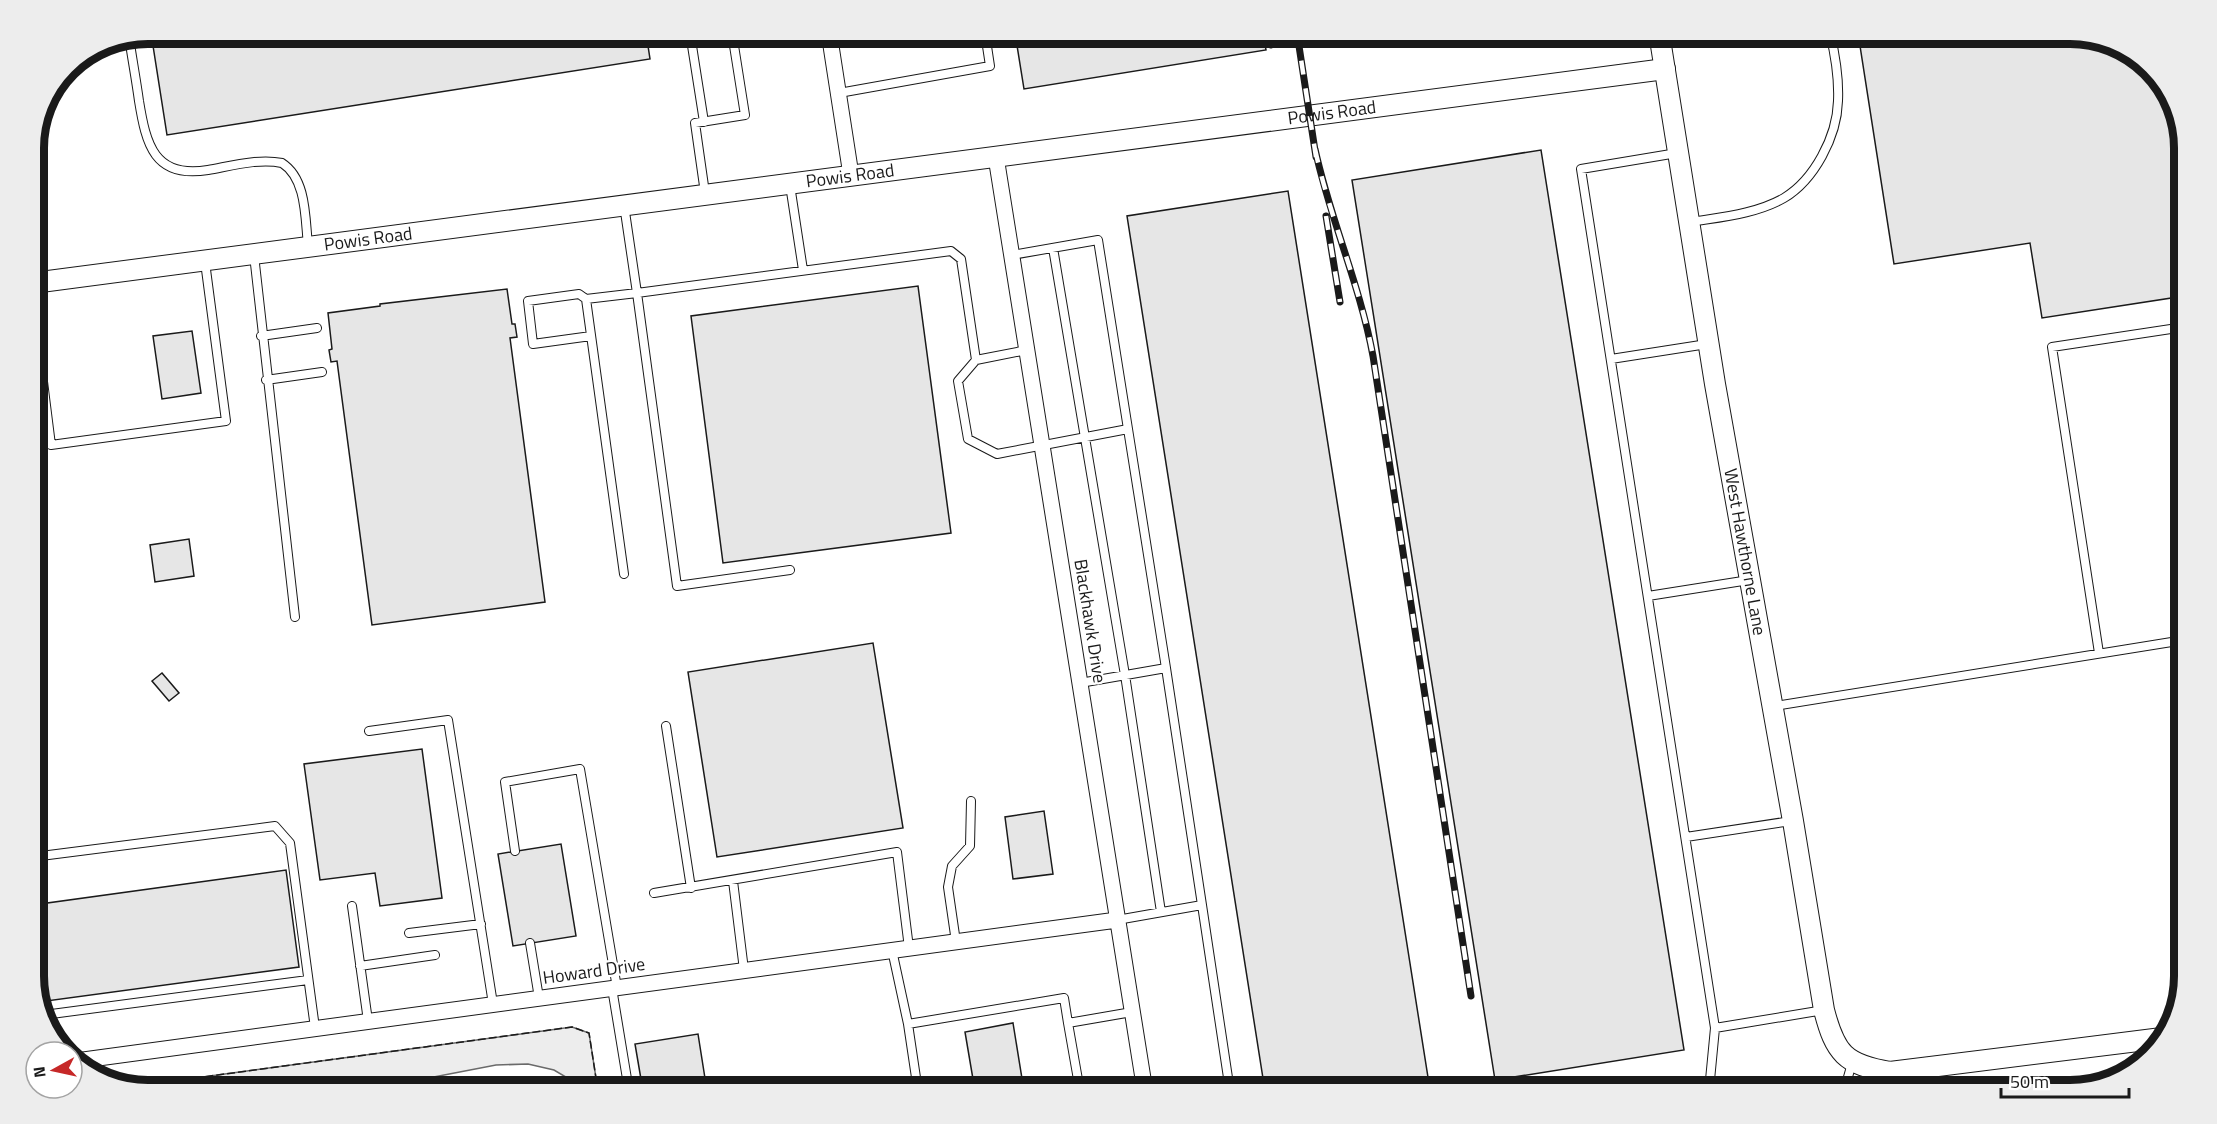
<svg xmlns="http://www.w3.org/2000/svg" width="2217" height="1124" font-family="'Titillium Web',sans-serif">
<rect width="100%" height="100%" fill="#fff"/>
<!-- built -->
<path fill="#ededed" stroke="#6a6a6a" stroke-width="1.5" d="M572 1027 589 1033 598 1091H579L571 1080 554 1070 528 1064 496 1065 361 1091H147L129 1087Z
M1733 1077 1749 1091H1706L1717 1079Z"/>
<!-- building -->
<path fill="#e6e6e6" stroke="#1a1a1a" stroke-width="1.5" d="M151 33H646L650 59 167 135Z
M1015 33H1263L1266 50 1024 89Z
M1329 33H1374L1330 40Z
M1858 33H2070L2120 45 2165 83 2184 140V296L2042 318 2030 243 1894 264Z
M1541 150 1684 1050 1495 1080 1352 180Z
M1288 191 1430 1090 1427 1091H1265L1127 216Z
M918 286 951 533 723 563 691 316Z
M507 289 512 324H515L517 337 510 338 545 602 372 625 337 361 331 362 329 350 332 349 328 313 380 306V304Z
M192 331 201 393 162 399 153 336Z
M189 539 194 576 155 582 150 545Z
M873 643 903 828 717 857 688 672Z
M162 673 179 693 169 701 152 681Z
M422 749 442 898 380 906 375 873 320 880 304 764Z
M1044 811 1053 874 1013 879 1005 817Z
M561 844 576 936 513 946 498 854Z
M286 870 299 967 39 1002 33 985V905Z
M1013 1023 1024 1091H975L965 1032Z
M698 1034 707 1091H643L635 1044Z"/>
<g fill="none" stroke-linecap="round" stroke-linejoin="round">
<!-- service casing -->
<g stroke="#1a1a1a" stroke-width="10">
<path id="service" d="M690 33 704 122
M129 37C132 58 136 79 139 101 146 144 154 179 208 170 231 166 259 158 282 163 307 179 305 219 308 245
M839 93 990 66 985 33
M1677 153 1581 169 1715 1028 1824 1010
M790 185 803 270
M705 193 695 123 745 115 732 33
M624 205 637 293 951 251 961 259 976 360
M1691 222C1721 217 1756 214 1784 198 1814 180 1837 137 1838 101 1839 80 1835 54 1830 33
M1053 248 1125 675 1161 912
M254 255 295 617
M1012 255 1098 240 1128 429
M586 299 579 294 528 301 533 344 591 336
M33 302 51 445 226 421 205 262
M261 336 317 328
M1027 350 976 360 958 381 968 439 997 454 1128 429 1166 668
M1611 359 1707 344
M266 380 322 372
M33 382 43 381
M624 574 586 299 637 293 677 586 790 570
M1648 596 1749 580
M2099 653 2052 347 2184 327
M1080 683 1166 668 1202 905
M1775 706 2184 640
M666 726 691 888
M369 731 448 720 493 1004
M1686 837 1791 821
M515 851 505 782 580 769 617 988
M33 857 275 826 290 843 315 1028
M733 881 744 970
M654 893 897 852 909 948
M352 906 368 1021
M1117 920 1202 905 1230 1091
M409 933 481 924
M956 942 948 887 952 866 970 846 971 801
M530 943 539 998
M892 950 908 1024 1064 998 1068 1023 1132 1012
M360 966 435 955
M612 988 629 1091
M44 1015 308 980
M1068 1023 1080 1091
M908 1024 918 1091
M1698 1091 1710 1080 1715 1028
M1844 1091 1852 1063"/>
</g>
<!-- minor casing -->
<g stroke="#1a1a1a" stroke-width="17">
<path id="minor" d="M829 33 851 175
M996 157 1145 1091
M76 1061 1117 920"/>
</g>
<!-- tertiary casing -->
<g stroke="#1a1a1a" stroke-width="22">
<g id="tertiary">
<path id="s1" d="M1659 33 1715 384 1793 821 1824 1010C1835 1053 1845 1065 1890 1072L2162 1038"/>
<path id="s2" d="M33 283 1665 69"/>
</g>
</g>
<!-- service -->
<use href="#service" stroke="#fff" stroke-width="8"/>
<!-- minor -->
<use href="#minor" stroke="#fff" stroke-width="15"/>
<!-- tertiary -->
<use href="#tertiary" stroke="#fff" stroke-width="20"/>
<!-- rail casing -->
<g stroke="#1a1a1a" stroke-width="7">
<path id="rail" d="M1269 33 1271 45
M1297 33 1316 157
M1315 149C1330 219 1360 285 1373 356L1471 996
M1326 216 1340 302"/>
</g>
<!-- rail -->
<use href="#rail" stroke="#fff" stroke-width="4.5" stroke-dasharray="14" stroke-linecap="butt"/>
<!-- fence -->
<path stroke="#1a1a1a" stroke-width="1.5" stroke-dasharray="8 3" stroke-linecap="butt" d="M129 1087 572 1027 589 1033 598 1091
M1643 1091 1733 1077 1749 1091
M2039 1091 2094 1084"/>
</g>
<g text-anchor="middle" stroke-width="4.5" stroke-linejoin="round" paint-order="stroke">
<!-- street labels -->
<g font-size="18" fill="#1a1a1a" stroke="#fff">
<text dy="6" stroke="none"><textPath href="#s2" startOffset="1310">Powis Road</textPath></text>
<text dy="6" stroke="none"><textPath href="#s2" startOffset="824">Powis Road</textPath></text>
<text dy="6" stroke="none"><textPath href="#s2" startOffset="338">Powis Road</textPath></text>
<text dy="6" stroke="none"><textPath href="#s1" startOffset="526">West Hawthorne Lane</textPath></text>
<text transform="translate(1090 621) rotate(81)" y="6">Blackhawk Drive</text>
<text transform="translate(594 971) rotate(-8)" y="6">Howard Drive</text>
</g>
</g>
<!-- crop -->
<path d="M0 0H2217V1124H0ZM148 44H2070A104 104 0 0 1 2174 148V976A104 104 0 0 1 2070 1080H148A104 104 0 0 1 44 976V148A104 104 0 0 1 148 44Z" fill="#ededed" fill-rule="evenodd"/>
<path fill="none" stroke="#1a1a1a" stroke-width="8" d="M148 44H2070A104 104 0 0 1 2174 148V976A104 104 0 0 1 2070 1080H148A104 104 0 0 1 44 976V148A104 104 0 0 1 148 44Z"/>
<!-- north arrow -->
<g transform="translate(54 1070) rotate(262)"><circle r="28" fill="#ffffff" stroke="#a3a3a3" stroke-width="1.5"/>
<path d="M0-4.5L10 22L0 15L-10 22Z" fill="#c62828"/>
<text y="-9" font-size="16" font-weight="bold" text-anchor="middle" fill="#1a1a1a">N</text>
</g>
<!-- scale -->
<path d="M2001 1088v9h128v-9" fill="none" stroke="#1a1a1a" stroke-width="3"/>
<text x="2010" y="1088" font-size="18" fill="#1a1a1a" stroke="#ffffff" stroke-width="4.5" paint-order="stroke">50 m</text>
</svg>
